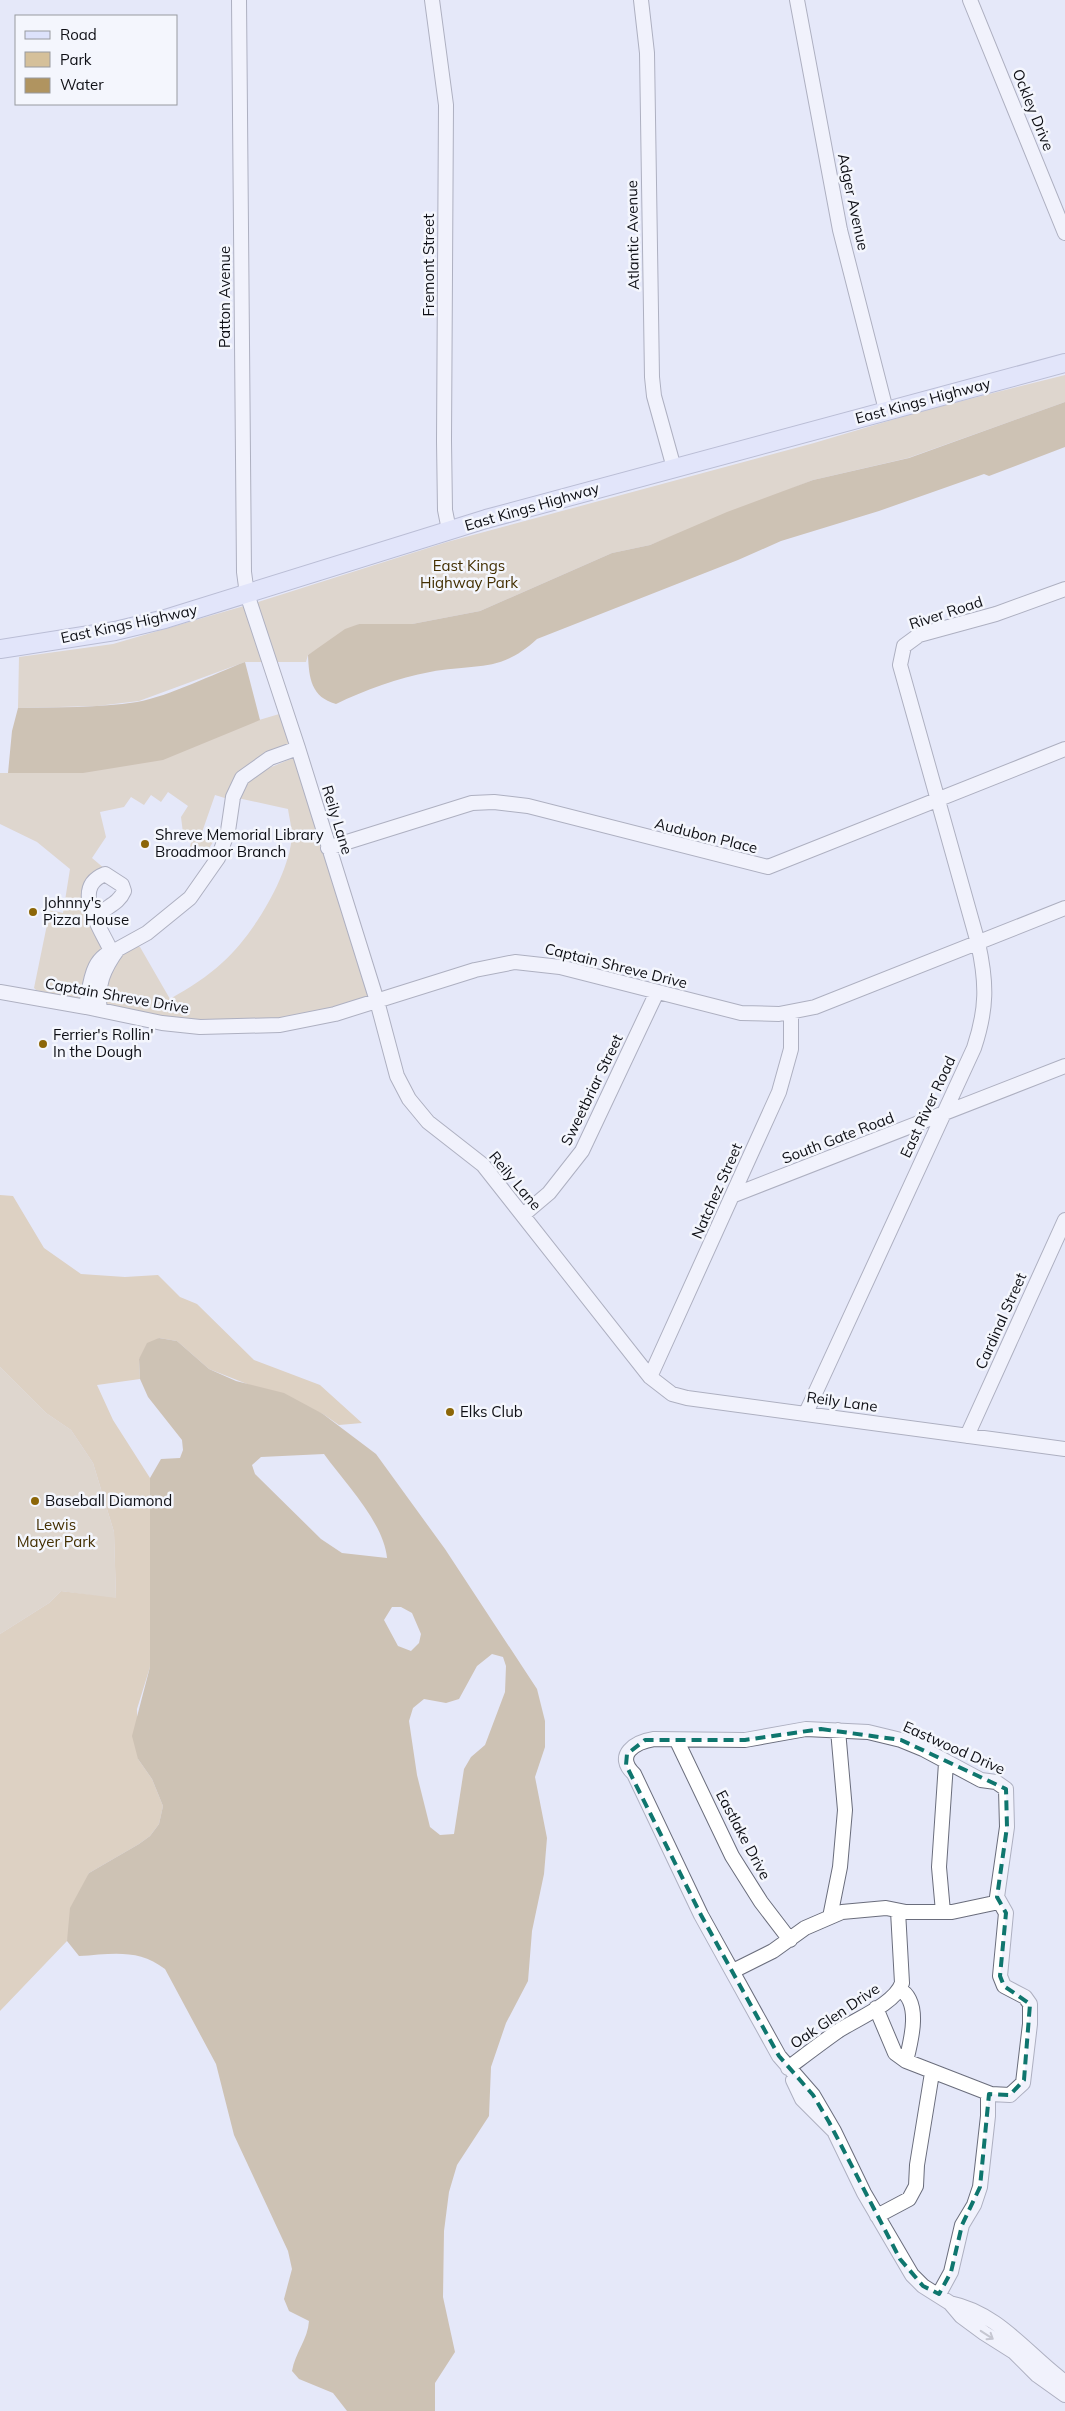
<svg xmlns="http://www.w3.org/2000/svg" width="1065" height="2411" font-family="Mulish,sans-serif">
<rect width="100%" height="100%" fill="#e5e8f9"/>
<!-- green -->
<path fill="#d5c09a" d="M1065 375V402L908 458 813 480 650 545 612 553 480 611 412 624H359L308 655 306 662H245L139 701 97 706 18 708 19 657 113 644 258 602 447 542 814 443 922 411Z
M286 712 298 748 262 771 300 755 377 1001 280 1025 134 1018 102 1001 99 989 131 942 140 947 170 999C189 988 207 977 223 962 253 935 289 876 292 836 292 827 289 817 288 809L233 797 228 799 215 795 200 838 213 842 208 850 199 854 189 850 192 839 183 833 181 817 188 806 168 792 161 802 151 795 144 805 131 797 124 807 100 812 106 837 92 858 105 869 88 893 111 951 88 998 80 1000 36 990 34 988 50 910 63 913 70 869 37 842 0 824V773H79Z
M0 1367 46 1413 71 1430 93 1463 114 1532 116 1599 61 1591 49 1603 0 1634Z"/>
<!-- forest -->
<path fill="#d2b580" d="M0 1195 13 1196 44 1248 81 1274 125 1277 158 1275 180 1297 197 1304 254 1360 320 1385 362 1423 339 1425 323 1414 209 1369 177 1341 159 1338 139 1359 140 1379 97 1385 113 1420 150 1478V1667L137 1709 138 1759 152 1779 163 1806 159 1824 150 1836 139 1844 89 1873 67 1941 0 2011V1634L49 1603 61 1591 116 1598 114 1532 93 1463 71 1430 46 1413 0 1367Z"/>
<!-- water -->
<path fill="#b09460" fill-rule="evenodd" d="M1065 402V447L989 476 984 474 879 511 781 541 738 560 537 639C499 674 476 663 430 672 398 678 365 690 336 704 311 697 309 678 308 655L345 629 359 624H412L480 611 612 553 650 545 727 512 813 480 909 458Z
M245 662 260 720 163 760 83 773H8L12 731 18 708C58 707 98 708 137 702 170 696 213 674 245 662Z
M159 1338 177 1341 209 1369 236 1381 284 1393 323 1414 376 1454 445 1549 537 1689 545 1721V1747L535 1777 547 1838 544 1874 532 1931 528 1981 506 2023 491 2067 489 2116 457 2165 449 2192 444 2231 443 2297 455 2352 435 2383V2411H347L333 2393 299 2379 292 2371C295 2353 308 2339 309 2321L289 2311 284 2299 292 2269 288 2251 234 2135 216 2064 165 1969C138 1948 111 1954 79 1956L67 1941 70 1908 89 1873 139 1844 150 1836 159 1824 163 1806 152 1779 138 1759 132 1736 150 1667V1478L161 1459 180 1458 183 1450 182 1440 148 1397 140 1379 139 1359 147 1343ZM324 1454C345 1483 384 1523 387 1558L342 1553 321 1539 255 1474 252 1465 261 1457ZM392 1607H401L412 1613 421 1634 419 1643 411 1651 398 1646 384 1620ZM492 1654 503 1657 506 1666 505 1692 485 1745 471 1757 464 1769 454 1834 440 1835 430 1827 417 1775 409 1721 413 1708 424 1699 446 1703 459 1699 477 1666Z"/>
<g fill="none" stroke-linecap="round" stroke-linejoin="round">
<!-- minor casing -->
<g stroke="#6a6d7c" stroke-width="16">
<path id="minor" d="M239 0 244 572 247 594 298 748 377 1001 397 1076 409 1099 428 1122 483 1165 650 1377 672 1394 687 1398 1065 1449
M432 0 446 105 444 441 445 510 449 530
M641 0 647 53 652 377 654 396 674 468
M797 0 840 230 886 410
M970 0 1065 233
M328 848 472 803 494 802 528 806 768 867 1065 749
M96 917C106 906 118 905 124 891L122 885 105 874C70 888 101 928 111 951
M118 949 147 933 190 898 218 858 228 831 233 797 242 778 270 758 298 748
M0 992 86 1007 162 1023 200 1027 280 1025 335 1014 475 970 515 962 560 967 741 1013 779 1014 815 1007 1065 908
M86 1007C91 982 90 957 118 949 104 968 96 986 100 1009
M734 1195 1065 1066
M523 1215 549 1193 582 1151 657 992
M650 1377 779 1092 791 1049V1013
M806 1413 974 1048C987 1009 987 983 978 943L900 665 904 646 919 635 996 614 1065 589
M967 1436 1065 1220
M677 1741 732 1856 761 1902 790 1940
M943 1912 939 1867 946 1763
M830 1917 840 1867 845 1810 838 1730
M733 1971 773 1951 805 1928 842 1912 886 1908 906 1912H952L999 1902
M899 1989C922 2001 911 2041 906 2061
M788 2068C804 2056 821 2043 838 2031 856 2019 895 2004 902 1983L898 1911
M793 2080 802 2099 834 2131 864 2193 912 2275 923 2286 950 2303 961 2316 984 2333 1014 2352 1037 2375 1065 2395
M834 2131 813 2095 779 2056 701 1915 634 1774C614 1755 635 1742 654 1739L745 1740 806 1729 868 1732 901 1740 923 1749 981 1780 996 1782 1006 1789 1007 1827 997 1897 1006 1913 1000 1976 1004 1986 1025 1997 1030 2004V2024L1023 2083 1010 2095 991 2094 906 2061 895 2053 876 2008
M877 2216 909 2199 916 2186 917 2165 932 2073
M939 2294 951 2272 962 2225 974 2205 980 2187 988 2116V2093
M950 2303C999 2313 1027 2354 1065 2382"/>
</g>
<!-- major casing -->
<g stroke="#868ba9" stroke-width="20">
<path id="major" d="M0 649 115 631 165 619 486 519 1065 363"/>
</g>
<!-- minor -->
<use href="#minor" stroke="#fff" stroke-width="14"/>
<!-- major -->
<use href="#major" stroke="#dde2fb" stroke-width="18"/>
</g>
<!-- one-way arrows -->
<defs><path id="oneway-shaft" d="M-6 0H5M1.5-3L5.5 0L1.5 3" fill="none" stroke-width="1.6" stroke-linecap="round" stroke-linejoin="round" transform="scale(1.25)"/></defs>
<use stroke="#9f9fa1" href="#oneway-shaft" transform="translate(987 2335) rotate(33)"/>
<!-- marked area -->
<path d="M0 0H1065V2411H0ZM821 1729 901 1740 1006 1789 1007 1827 997 1897 1006 1913 1000 1976 1004 1986 1030 2004 1024 2080 1010 2095 989 2094 980 2187 962 2225 951 2272 939 2294 923 2286 900 2259 829 2122 813 2095 779 2056 701 1915 626 1765 627 1754 645 1740H745Z" fill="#e5e8f9" fill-opacity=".55" fill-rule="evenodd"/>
<path fill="none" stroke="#0f766e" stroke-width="4" stroke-dasharray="10 6" stroke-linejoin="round" d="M821 1729 901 1740 1006 1789 1007 1827 997 1897 1006 1913 1000 1976 1004 1986 1030 2004 1024 2080 1010 2095 989 2094 980 2187 962 2225 951 2272 939 2294 923 2286 900 2259 829 2122 813 2095 779 2056 701 1915 626 1765 627 1754 645 1740H745Z"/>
<!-- markers -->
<g fill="#8c6608" stroke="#f4f6fd" stroke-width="2">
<circle cx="145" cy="844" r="5"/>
<circle cx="33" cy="912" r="5"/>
<circle cx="43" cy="1044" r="5"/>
<circle cx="450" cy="1412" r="5"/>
<circle cx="35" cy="1501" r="5"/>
</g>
<g text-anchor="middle" stroke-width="5" stroke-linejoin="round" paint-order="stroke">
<!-- street labels -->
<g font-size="15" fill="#0e0f15" stroke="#f4f6fd">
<text transform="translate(1033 110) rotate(68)" y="5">Ockley Drive</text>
<text transform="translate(853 202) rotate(78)" y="5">Adger Avenue</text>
<text transform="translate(633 235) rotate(-91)" y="5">Atlantic Avenue</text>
<text transform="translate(429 265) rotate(-90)" y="5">Fremont Street</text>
<text transform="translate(225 297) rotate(-90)" y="5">Patton Avenue</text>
<text transform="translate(923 401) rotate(-15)" y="5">East Kings Highway</text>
<text transform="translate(532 507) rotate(-16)" y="5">East Kings Highway</text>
<text transform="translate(946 613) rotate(-18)" y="5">River Road</text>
<text transform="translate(129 624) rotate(-12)" y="5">East Kings Highway</text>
<text transform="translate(337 820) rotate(73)" y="5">Reily Lane</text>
<text transform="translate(706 836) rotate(14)" y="5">Audubon Place</text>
<text transform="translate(616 966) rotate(14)" y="5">Captain Shreve Drive</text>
<text transform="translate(117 996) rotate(10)" y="5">Captain Shreve Drive</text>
<text transform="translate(592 1090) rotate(-64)" y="5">Sweetbriar Street</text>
<text transform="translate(928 1107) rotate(-65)" y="5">East River Road</text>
<text transform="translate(838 1138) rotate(-21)" y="5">South Gate Road</text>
<text transform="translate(515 1181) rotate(50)" y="5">Reily Lane</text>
<text transform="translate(717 1191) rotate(-66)" y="5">Natchez Street</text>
<text transform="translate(1001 1321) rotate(-66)" y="5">Cardinal Street</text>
<text transform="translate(842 1402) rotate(8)" y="5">Reily Lane</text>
<text transform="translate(954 1748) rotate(24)" y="5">Eastwood Drive</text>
<text transform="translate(743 1835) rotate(62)" y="5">Eastlake Drive</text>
<text transform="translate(835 2016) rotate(-34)" y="5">Oak Glen Drive</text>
</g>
<!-- park labels -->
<g font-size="15" fill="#432f02" stroke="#f4f6fd">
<text x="469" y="571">East Kings<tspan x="469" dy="17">Highway Park</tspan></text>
<text x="56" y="1530">Lewis<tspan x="56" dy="17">Mayer Park</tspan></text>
</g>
<!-- poi labels -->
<g font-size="15" fill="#0e0f15" stroke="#f4f6fd" text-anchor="start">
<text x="155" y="840">Shreve Memorial Library<tspan x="155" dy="17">Broadmoor Branch</tspan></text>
<text x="43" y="908">Johnny's<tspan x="43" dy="17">Pizza House</tspan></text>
<text x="53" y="1040">Ferrier's Rollin'<tspan x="53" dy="17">In the Dough</tspan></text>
<text x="460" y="1417">Elks Club</text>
<text x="45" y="1506">Baseball Diamond</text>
</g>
</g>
<!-- legend -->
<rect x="15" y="15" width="162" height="90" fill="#f4f6fd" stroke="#989aa0"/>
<rect x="25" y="31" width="25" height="8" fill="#dde2fb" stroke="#989aa0"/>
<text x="60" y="40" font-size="15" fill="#0e0f15">Road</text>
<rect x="25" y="52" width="25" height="15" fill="#d5c09a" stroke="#989aa0"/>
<text x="60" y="65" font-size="15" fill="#0e0f15">Park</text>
<rect x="25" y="78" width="25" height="15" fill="#b09460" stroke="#989aa0"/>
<text x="60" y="90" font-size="15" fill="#0e0f15">Water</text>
</svg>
